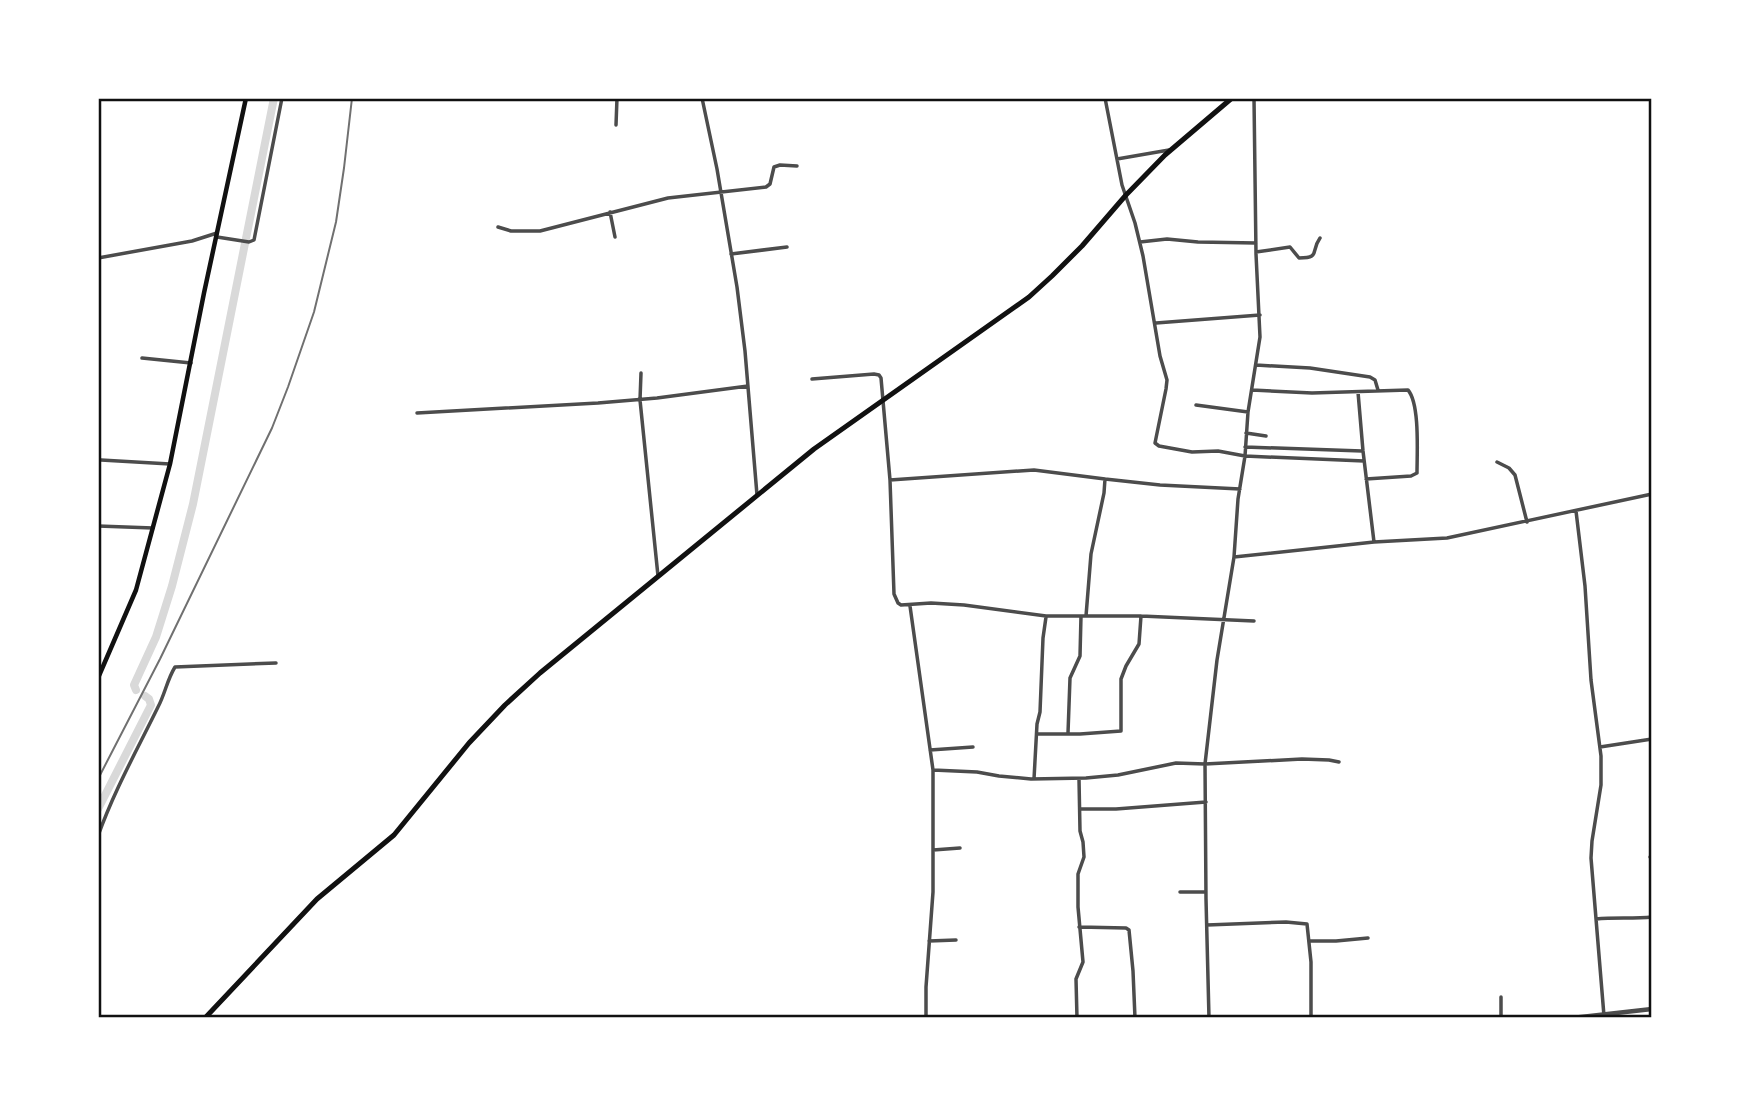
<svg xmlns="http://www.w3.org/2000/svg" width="1750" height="1116" font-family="Lato,sans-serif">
<rect width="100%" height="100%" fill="#fff"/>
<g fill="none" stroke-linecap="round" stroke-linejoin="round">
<!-- canal -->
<path stroke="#d9d9d9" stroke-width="8" d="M136 690 134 685 156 637 172 586 193 504 274 98
M98 809 151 705 149 699 145 696"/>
<!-- minor -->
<path stroke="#4c4c4c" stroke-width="3.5" d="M702 98 717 169 737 287 745 351 757 495
M1105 98 1122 185 1135 223 1143 256 1160 356 1167 380 1166 389 1155 443 1159 446 1192 452 1218 451 1245 456 1364 461
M616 125 617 98
M1117 159 1169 150
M610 212 615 237
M498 227 511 231H540L668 198 766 187 770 184 774 167 780 165 797 166
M217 237 249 242 254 240 282 98
M1140 242 1167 239 1198 242 1256 243
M1256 252 1290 247 1299 258C1321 258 1310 252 1320 238
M731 254 787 247
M98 258 192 241 217 233
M1156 323 1260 315
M142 358 191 363
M1256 365 1310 368 1370 377 1375 380 1378 390
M641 373 640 400 658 576
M812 379 874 374 879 375 881 378 890 480 894 594 898 603 901 605 931 603 964 605 1046 616H1141L1254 621
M1252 390 1312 393 1408 390C1420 404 1417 453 1417 473L1411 476 1366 479
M1358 392 1363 451 1374 542
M1196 405 1248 412
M417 413 598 403 657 398 748 386
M1246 433 1266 436
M1245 447 1362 451
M101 460 170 464
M1497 462 1509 468 1515 475 1527 522
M1105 479 1160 485 1240 489
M890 480 1034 470 1105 479 1104 493 1091 554 1086 616
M1576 511 1585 586 1591 680 1601 756V785L1592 841 1591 858 1604 1016
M98 526 153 528
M1234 557 1374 542 1447 538 1652 494
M910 606 933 770V892L926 987V1018
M1068 733 1070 678 1080 656 1081 616
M1037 734H1080L1121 731V679L1126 666 1139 644 1141 616
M1600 747 1652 739
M930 750 973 747
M933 770 977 772 999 776 1031 779 1086 778 1118 775 1176 763 1205 764 1302 759 1329 760 1339 762
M1034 779 1037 724 1040 712 1043 638 1046 617
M1081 809H1116L1206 802
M98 836C114 791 137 750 158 707 165 694 167 680 175 667L276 663
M933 850 960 848
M1650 857H1652
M1180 892H1206
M1596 919C1615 917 1633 919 1652 917
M1207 925 1286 922 1307 924 1311 962V1018
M1079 927 1126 928 1129 930 1133 971 1135 1018
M929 941 956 940
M1310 941H1336L1368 938
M1501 997V1018
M1077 1018 1076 979 1083 962 1078 907V874L1084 857 1083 842 1080 831 1079 779
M1209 1018 1206 899 1205 764 1217 660 1234 557 1238 499 1245 456 1248 412 1260 337 1256 254 1254 98"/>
<!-- tertiary -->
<path stroke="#4c4c4c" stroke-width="4.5" d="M1572 1018 1652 1009"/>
<!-- secondary -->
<path stroke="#111" stroke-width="4.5" d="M98 678 136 590 170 464 204 293 246 98"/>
<!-- trunk -->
<path stroke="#111" stroke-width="5" d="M205 1018 317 899 394 835 469 743 505 705 540 673 814 449 1029 297 1052 276 1082 246 1126 195 1165 155 1232 98"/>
<!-- rail -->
<path stroke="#707070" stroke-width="2" d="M98 779 160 659 272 428 288 387 314 312 336 222 344 168 352 98"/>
</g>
<!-- border -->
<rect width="1750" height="1116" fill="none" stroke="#ffffff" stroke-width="200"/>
<rect x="100" y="100" width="1550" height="916" fill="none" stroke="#111" stroke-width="2.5"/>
</svg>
